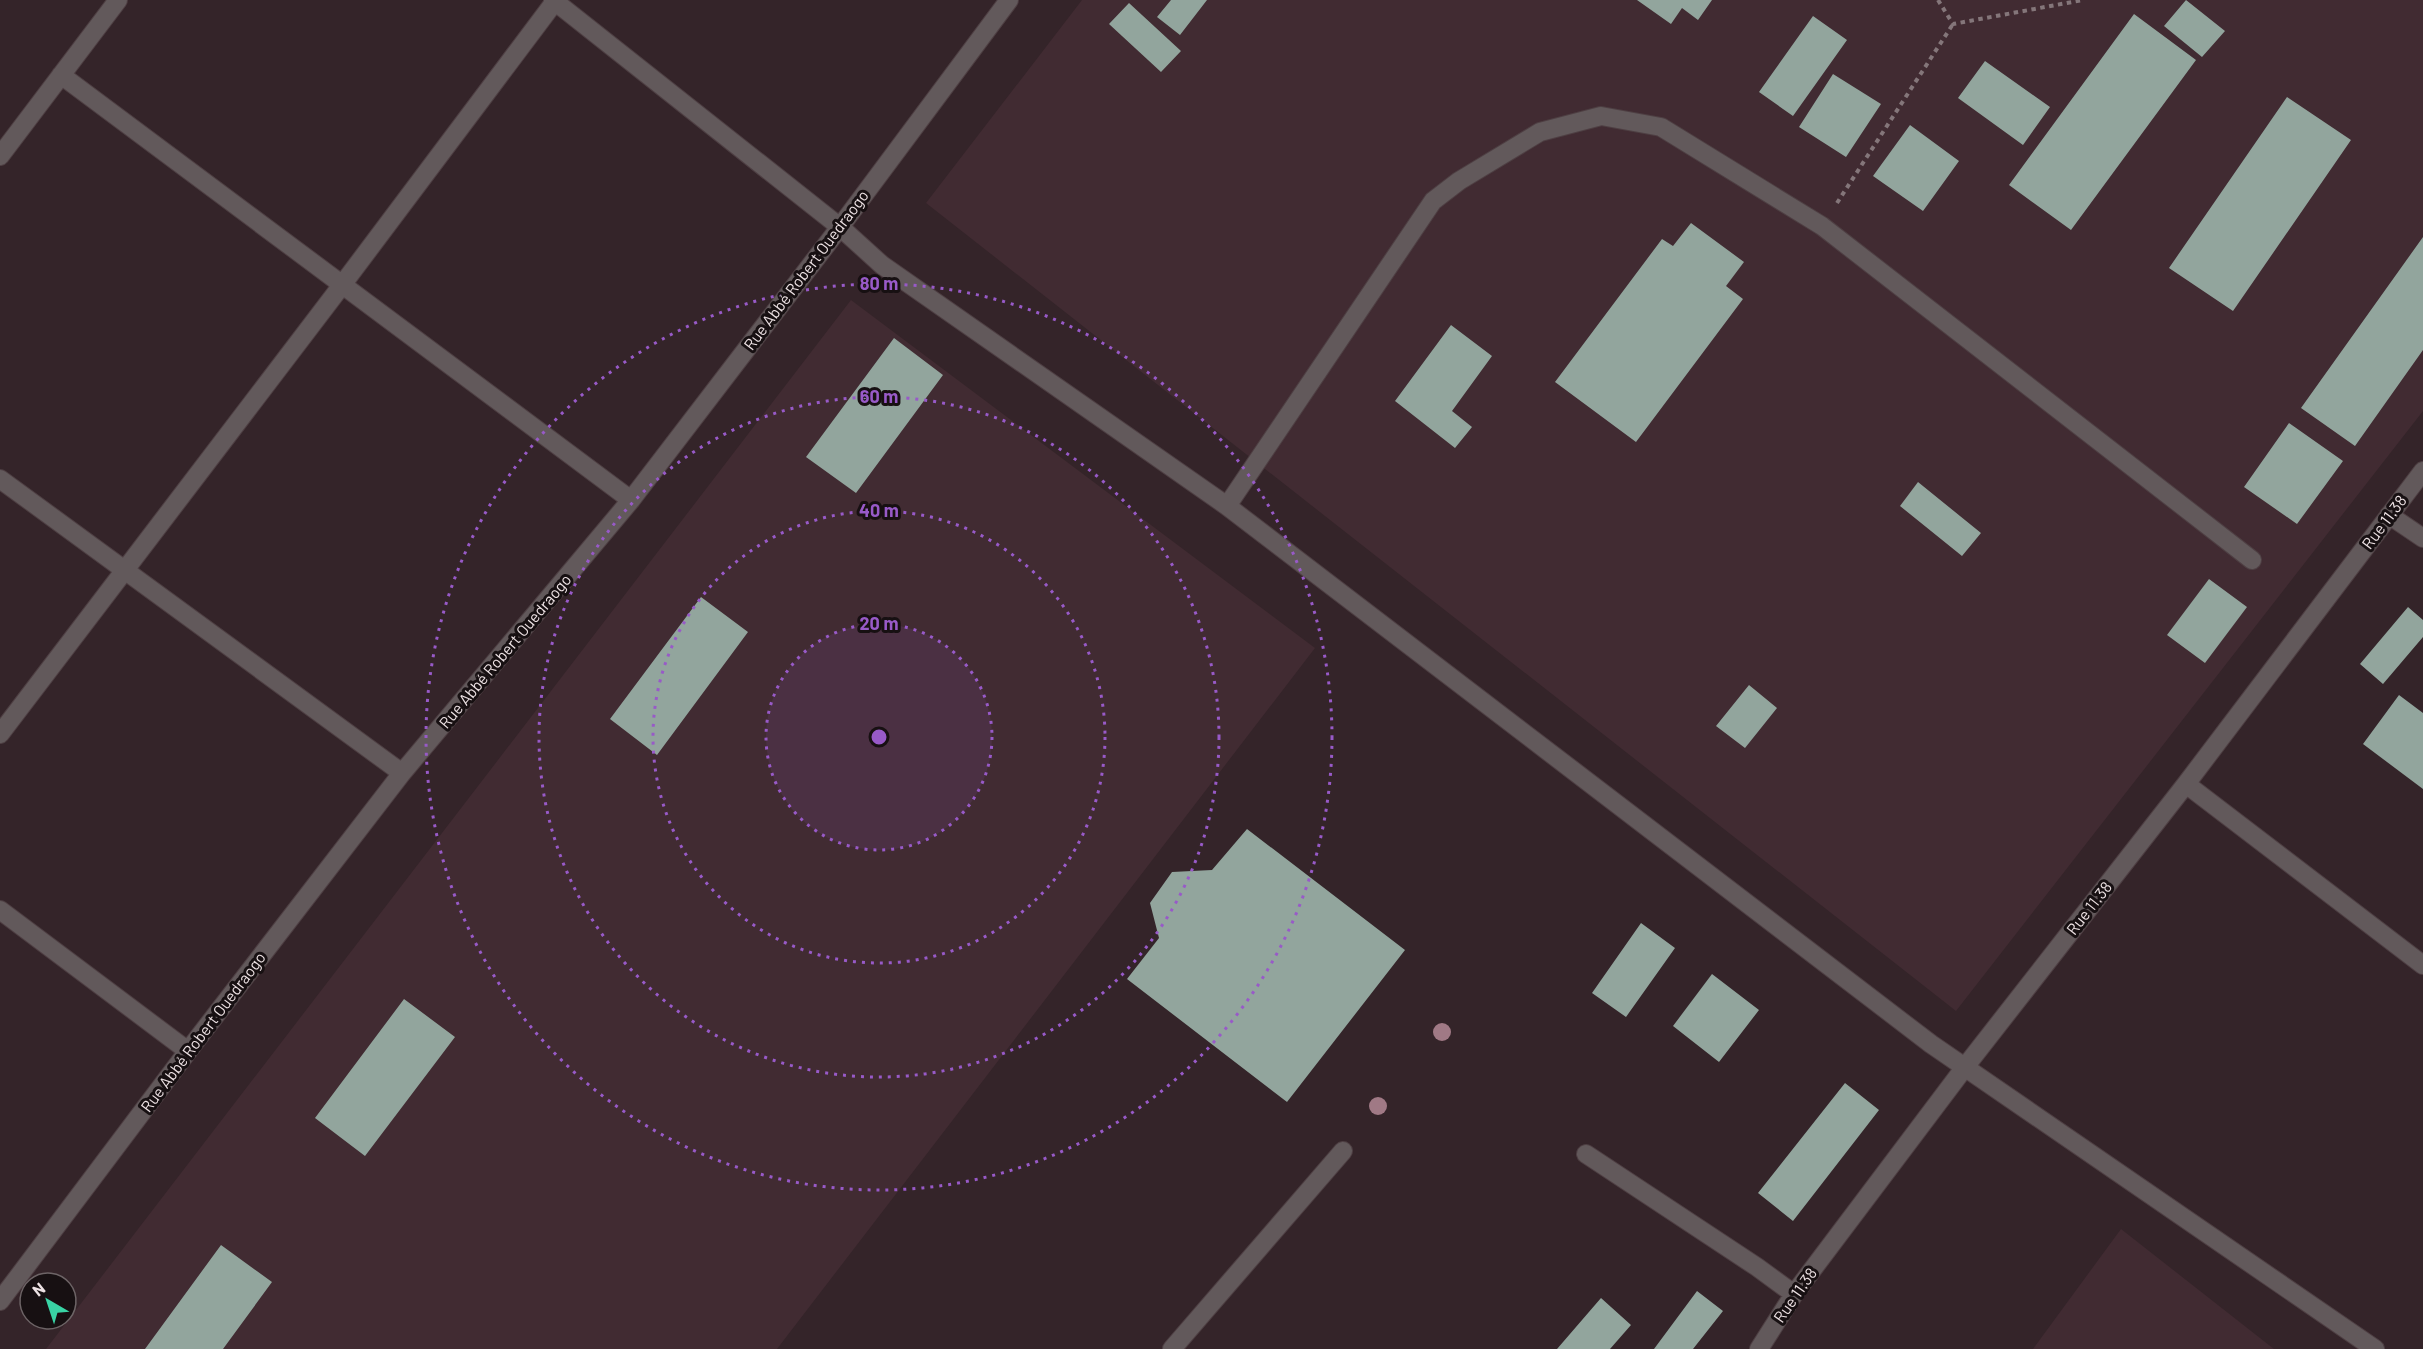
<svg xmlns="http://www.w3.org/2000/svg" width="2423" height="1349" font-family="Barlow,sans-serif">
<rect width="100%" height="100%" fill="#342429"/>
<!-- built -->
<path fill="#412b32" d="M1082 0H2423V411L1956 1011 926 203Z
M851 300 1315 648 777 1349H46Z
M2121 1229 2274 1349H2033Z"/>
<!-- building -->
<path fill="#92a59d" d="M1171 0H1207L1180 35 1157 17Z
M1637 0H1712L1698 20 1682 8 1671 24Z
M2186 0 2225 31 2202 57 2164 26Z
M1129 3 1181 51 1161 72 1109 24Z
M2134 14 2196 60 2071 230 2009 185Z
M1813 16 1847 40 1793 116 1759 92Z
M1985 61 2050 107 2023 145 1958 98Z
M1833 74 1881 104 1846 157 1799 127Z
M2287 97 2351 140 2233 311 2169 268Z
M1910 125 1959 161 1923 211 1873 176Z
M1691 223 1744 262 1726 286 1743 299 1636 442 1555 382 1662 239 1673 246Z
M2423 237V350L2355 446 2301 408Z
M1451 325 1492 356 1452 411 1472 427 1455 448 1395 401Z
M894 338 943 375 856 493 806 457Z
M2289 423 2343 461 2297 524 2244 487Z
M1918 482 1981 533 1962 556 1900 506Z
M2209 579 2247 607 2205 663 2167 635Z
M701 597 748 632 657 755 610 719Z
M2408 607 2423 620V637L2383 684 2360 664Z
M1749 685 1777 708 1745 748 1716 726Z
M2399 695 2423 713V789L2363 744Z
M1247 829 1405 950 1287 1102 1127 979 1159 938 1150 903 1172 872 1212 870Z
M1641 923 1675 948 1626 1017 1592 993Z
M1712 974 1759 1010 1719 1062 1673 1026Z
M404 999 455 1037 365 1156 315 1118Z
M1845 1083 1879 1110 1793 1221 1758 1193Z
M221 1245 272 1282 223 1349H145Z
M1697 1291 1723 1311 1693 1349H1654Z
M1601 1298 1631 1325 1610 1349H1557Z"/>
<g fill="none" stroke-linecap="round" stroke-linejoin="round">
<!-- minor casing -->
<g stroke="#4e3f43" stroke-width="20">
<path id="minor" d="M553 0 840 227 882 265 1227 506 1931 1044 2375 1349
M61 75 631 500
M0 156 118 0
M0 479 402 773
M1227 506 1433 201 1459 181 1540 132 1601 116 1661 127 1822 226 2252 560
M2389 515 2423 538
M0 734 342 285 556 0
M2186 784 2423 965
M0 910 188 1051
M1586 1154 1757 1267 1794 1294
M0 1301 188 1051 402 773 631 500 840 227 1009 0
M1172 1349 1343 1151
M1759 1349 1794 1294 1965 1067 2186 784 2423 471"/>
</g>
<!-- path -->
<path stroke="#84767a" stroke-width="4" stroke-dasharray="4.5 4.5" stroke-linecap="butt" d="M1938 0 1953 24 2083 0
M1837 203 1953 24"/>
<!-- minor -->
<use href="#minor" stroke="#62595b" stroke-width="18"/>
</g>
<!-- trees -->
<g fill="#a07985">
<circle cx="1442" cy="1032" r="9"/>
<circle cx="1378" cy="1106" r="9"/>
</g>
<!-- distance rings -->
<circle cx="879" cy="737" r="113" fill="#985ac8" fill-opacity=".12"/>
<g fill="none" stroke="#985ac8" stroke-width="3" stroke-dasharray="3 6">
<circle cx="879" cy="737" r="113"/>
<circle cx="879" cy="737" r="226"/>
<circle cx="879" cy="737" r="340"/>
<circle cx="879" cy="737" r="453"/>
</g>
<g text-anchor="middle" stroke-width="6" stroke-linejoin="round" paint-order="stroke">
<!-- street labels -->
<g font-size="16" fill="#eee3e5" stroke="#171012">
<text transform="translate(806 270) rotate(-53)" y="6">Rue Abbé Robert Ouedraogo</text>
<text transform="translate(2384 522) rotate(-53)" y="6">Rue 11.38</text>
<text transform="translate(505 651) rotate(-50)" y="6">Rue Abbé Robert Ouedraogo</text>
<text transform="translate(2089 908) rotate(-52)" y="6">Rue 11.38</text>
<text transform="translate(203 1032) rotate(-53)" y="6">Rue Abbé Robert Ouedraogo</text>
<text transform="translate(1795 1295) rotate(-55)" y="6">Rue 11.38</text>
</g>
</g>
<circle cx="879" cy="737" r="9" fill="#985ac8" stroke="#171012" stroke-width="3"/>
<g font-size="18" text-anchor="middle" font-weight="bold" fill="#985ac8" stroke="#171012" stroke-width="6" stroke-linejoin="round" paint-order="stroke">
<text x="879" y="290">80 m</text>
<text x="879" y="403">60 m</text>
<text x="879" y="517">40 m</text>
<text x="879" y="630">20 m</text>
</g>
<!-- north arrow -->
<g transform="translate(48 1301) rotate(321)"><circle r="28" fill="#171012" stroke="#6d6466" stroke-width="1.5"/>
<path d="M0-4.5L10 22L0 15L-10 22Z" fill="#39d4a5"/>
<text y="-9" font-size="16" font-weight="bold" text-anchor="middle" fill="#eee3e5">N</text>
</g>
</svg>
